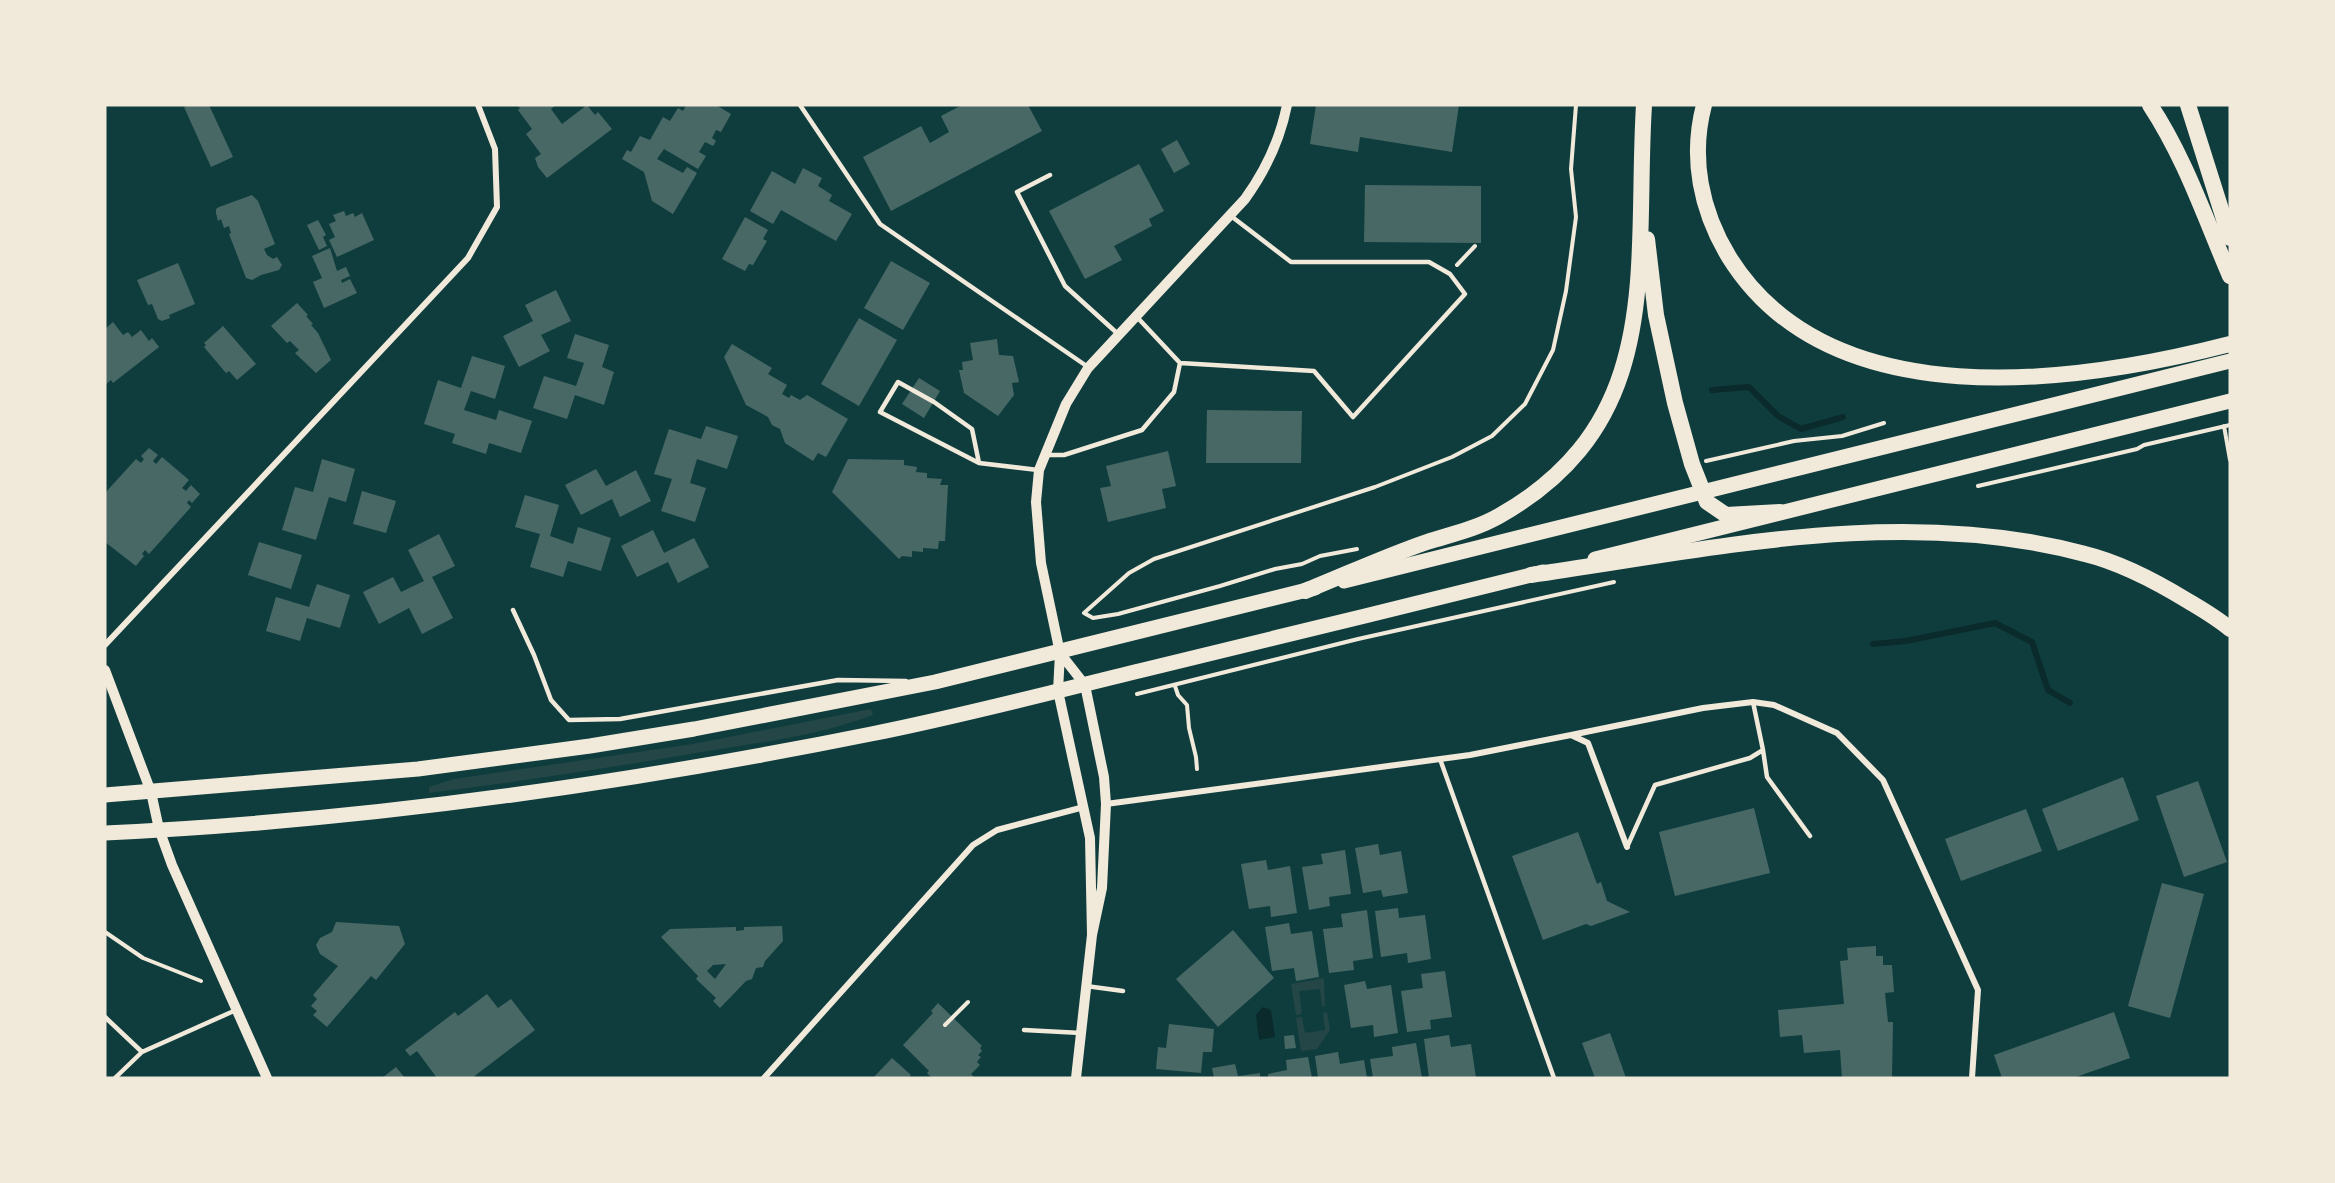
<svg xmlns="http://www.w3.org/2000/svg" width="2335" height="1183" font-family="Poppins,sans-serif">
<rect width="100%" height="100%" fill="#0f3d3e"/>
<!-- green -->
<path fill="#244646" d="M871 709 873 715C820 735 764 742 708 751 616 767 523 781 429 793V787L454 779 693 744Z
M1324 978 1325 1006H1322L1320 989 1299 991 1302 1014 1296 1015 1291 984Z
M1327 1012 1330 1030 1317 1049 1301 1051 1296 1018 1302 1017 1305 1033 1325 1030 1323 1013Z"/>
<!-- water -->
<path fill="#0a2a2b" d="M1263 1007 1271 1010 1275 1037 1259 1040 1256 1015Z"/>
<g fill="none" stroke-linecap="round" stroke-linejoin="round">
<!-- stream -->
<path stroke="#0a2a2b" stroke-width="6" d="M1712 390 1749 387 1778 416 1801 429 1843 417
M1873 644 1906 641 1995 623 2032 642 2048 690 2070 703"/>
</g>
<!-- building -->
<path fill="#486865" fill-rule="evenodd" d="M189 105H209L233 157 211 167 184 107Z
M517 105H556L551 109 562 124 587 105 595 115 598 112 612 129 547 178 538 167 535 158 541 154 526 134 532 129 518 110 520 108Z
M686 105H716L731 114 721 132 716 130 712 138 716 141 713 146 705 142 699 152 706 156 698 169 664 149 657 159 683 173 687 167 697 173 673 214 652 201 644 172 622 159 627 150 631 152 640 136 650 140 663 117 670 121 678 108 683 111Z
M962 105H1028L1042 131 891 211 863 157 921 126 930 143 949 132 941 116Z
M1316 105H1459L1452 152 1360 137 1358 152 1310 144Z
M1177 140 1190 164 1174 173 1161 149Z
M1139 164 1164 211 1149 219 1152 226 1114 246 1122 260 1085 279 1049 211Z
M803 168 822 178 818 186 832 195 829 201 852 214 836 241 781 210 773 224 750 211 772 171 795 184Z
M1365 185 1481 186V243L1364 242Z
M252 195 258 201 275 244 264 249 267 255 273 259 277 257 282 265 279 270 261 275 252 280 246 278 229 234 231 233 229 226 224 228 221 219 218 221 216 213V209L219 207Z
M344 211 346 216 353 213 355 217 362 213 374 240 337 257 329 240 335 237 329 224 336 221 333 215Z
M745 217 768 230 763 239 767 241 753 265 749 264 745 271 722 259Z
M318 220 326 235 323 237 327 246 319 250 307 225Z
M330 248 337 271 346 267 350 276 341 280 342 283 350 279 357 293 324 308 313 282 322 278 312 256Z
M891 261 930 283 903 330 864 308Z
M178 263 195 304 169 315 170 318 162 321 158 319 152 304 148 305 137 280Z
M556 290 571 321 541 335 550 351 519 367 503 336 533 321 525 305Z
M297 303 308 315 306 316 313 324 311 325 318 333 331 360 316 373 295 353 299 350 290 341 287 343 271 326Z
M859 318 897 340 859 406 821 384Z
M113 322 123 335 128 332 132 337 141 330 149 341 152 338 159 347 113 383 111 380 105 385V329Z
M223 326 256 364 237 380 229 371 226 373 204 347 206 345 204 343Z
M575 334 609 345 602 367 614 372 604 405 575 395 567 419 533 408 544 376 576 386 584 363 567 358Z
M997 339 999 355 1013 356 1019 382 1012 383 1014 395 998 416 964 393 959 370H963L962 362 973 360 970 343Z
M732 344 772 368 768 374 787 385 782 394 789 398 791 395 800 400 807 395 848 419 826 457 818 453 813 461 785 443 780 429 772 425 768 417 746 405 724 357Z
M472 356 505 366 495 399 471 391 464 410 496 420 499 410 532 421 521 453 489 443 486 454 452 443 455 434 424 424 438 380 461 388Z
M919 378 940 391 924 418 902 404Z
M1207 410 1302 411 1301 463H1206Z
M706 426 738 436 727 469 697 459 690 483 706 488 695 522 661 511 672 479 654 474 669 429 701 439Z
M149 448 158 455 153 461 156 464 162 457 189 480 182 488 186 491 191 485 200 494 192 503 189 500 187 503 191 507 149 554 145 550 142 554 144 556 136 566 105 542V493L136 459 141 463 144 459 141 456Z
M1168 451 1176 486 1162 489 1166 508 1108 522 1100 488 1111 486 1106 466Z
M322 459 355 469 346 502 329 497 316 540 282 530 295 487 313 492Z
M848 459 904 460V465L917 467 916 472 927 473V478L942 479 940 485H948L945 541H939L938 549 923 548V552L912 551V557L902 556 899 559 832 492Z
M596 469 606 486 636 470 651 501 620 517 612 499 581 515 565 485Z
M362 491 396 501 386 533 353 524Z
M525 495 559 505 550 536 573 544 578 527 611 538 601 571 568 561 563 577 530 567 540 534 515 527Z
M653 530 664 553 694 538 709 567 678 583 668 562 637 577 621 546Z
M439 534 455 566 432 577 453 618 422 634 409 608 379 624 363 592 393 577 401 592 424 581 408 550Z
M259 542 302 555 291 589 248 575Z
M317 584 350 595 340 628 307 618 300 641 266 631 276 597 309 607Z
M2123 777 2139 820 2058 851 2042 809Z
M2198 781 2227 862 2184 877 2156 796Z
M1754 808 1770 873 1675 896 1659 832Z
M2026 809 2042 851 1961 881 1945 839Z
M1578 832 1597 884 1601 882 1607 901 1630 912 1591 926 1586 924 1543 940 1512 856Z
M1378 844 1380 855 1401 851 1408 893 1383 897 1381 890 1363 893 1355 848Z
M1345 850 1351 894 1329 897 1330 906 1309 910 1302 867 1323 864 1321 854Z
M1266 860 1268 870 1290 866 1297 913 1271 917 1270 906 1249 909 1241 864Z
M2162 883 2204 894 2170 1018 2128 1006Z
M1398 908 1399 918 1425 915 1431 959 1408 963 1407 953 1381 957 1375 911Z
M1367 910 1373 958 1353 961 1354 970 1329 973 1323 929 1343 927 1341 914Z
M336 922 399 926 405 944 376 980 371 976 327 1027 313 1015 317 1011 311 1006 317 999 313 995 338 966 320 954 316 945 320 938 332 932Z
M1289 923 1291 934 1312 931 1319 977 1296 981 1294 968 1272 971 1265 927Z
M782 926 783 941 765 961 763 967 756 968 752 979 746 981 720 1008 713 1001 716 998 696 979 698 976 661 937 670 929 736 927V931L744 930V927ZM726 964 715 979 707 971 713 965Z
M1233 930 1274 978 1218 1027 1176 979Z
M1876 946V956H1883V965H1892L1894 992 1885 993 1888 1022H1893L1892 1078H1842L1840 1050 1804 1053 1802 1035 1780 1037 1778 1010 1844 1004 1840 961 1848 960 1847 948Z
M1445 971 1452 1017 1430 1020 1431 1029 1407 1032 1401 991 1423 988 1421 974Z
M1365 981 1367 989 1391 985 1398 1033 1374 1037 1373 1025 1351 1028 1344 985Z
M487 994 498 1008 511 999 535 1030 472 1078H437L417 1051 410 1056 405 1050 455 1012 458 1016Z
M938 1003 982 1046 980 1048 982 1051 978 1055 981 1057 977 1062 980 1065 971 1074 974 1077 973 1078H932L927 1073 929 1071 903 1045 933 1013 931 1011Z
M2114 1012 2130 1058 2073 1078H2002L1994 1055Z
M1169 1024 1214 1029 1212 1052H1203L1201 1073 1156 1069 1158 1047 1166 1048Z
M1610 1033 1626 1078H1595L1582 1043Z
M1294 1035 1296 1048 1285 1049 1284 1036Z
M1449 1035 1451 1047 1471 1044 1476 1078H1429L1424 1039Z
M1416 1043 1422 1078H1373L1370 1059 1393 1056 1392 1047Z
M1338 1052 1340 1064 1364 1060 1367 1078H1318L1315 1056Z
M1308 1057 1312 1078H1268V1074L1287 1070 1286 1060Z
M892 1058 911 1075 908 1078H873Z
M1235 1064 1238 1076 1260 1073V1078H1214L1212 1068Z
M396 1067 405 1078H382Z"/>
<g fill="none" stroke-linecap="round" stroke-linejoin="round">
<!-- path -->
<path stroke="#f1e9da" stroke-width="4" d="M1457 265 1475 246
M2224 426 2230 460
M1706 461 1794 441 1842 436 1884 423
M1978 486 2137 449 2144 445 2230 425
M1357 549 1320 556 1302 564 1275 569 1220 586 1118 614 1093 618 1084 613 1129 573 1154 559 1375 487 1452 457 1492 436 1525 404 1553 350 1566 291 1576 217 1571 169 1576 105
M1175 686 1178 695 1187 705 1189 728 1196 757 1197 769
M1137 694 1358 639 1614 582
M105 932 143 958 201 981
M945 1025 968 1002"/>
<!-- service -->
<path stroke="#f1e9da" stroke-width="4.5" d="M800 105 880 224 1088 367
M1050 175 1017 192 1065 286 1118 334
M1136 316 1180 363 1314 371 1353 417 1465 294 1450 274 1429 262H1291L1231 216
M1047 455H1064L1142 430 1174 392 1180 363
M979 463 972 429 934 402 898 382 880 412 979 463 1038 470
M513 610 534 655 551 700 569 720 620 719 838 680 906 681
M1763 750 1767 777 1810 836
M1440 759 1554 1078
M1627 847 1655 785 1750 758 1763 750 1753 702
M1086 986 1123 991
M105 1017 142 1052
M1024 1030 1081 1033
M115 1078 142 1052 236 1010"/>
<!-- minor -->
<path stroke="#f1e9da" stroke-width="6" d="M105 645 468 258 497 207 495 149 478 105
M1571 735 1703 708 1753 702 1774 705 1837 733 1883 780 1978 990 1972 1078
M1106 804 1470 755 1571 735 1588 743 1627 847
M764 1078 973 845 997 830 1084 807"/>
<!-- tertiary -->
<path stroke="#f1e9da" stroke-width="10" d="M1060 653 1085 685 1104 777 1106 804 1102 888 1092 935 1076 1078
M105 670 151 792 159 829 172 865 267 1078
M1092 935 1090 838 1058 691 1060 653 1041 563 1036 502 1039 470 1066 404 1088 368 1245 199C1266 170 1280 140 1287 105"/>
<!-- primary -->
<path stroke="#f1e9da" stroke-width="15" d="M1595 559 2230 401
M1344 581 2230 361
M105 795 418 769 590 746 694 729 935 682 1315 588
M105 833C362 821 618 785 871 734 962 716 1052 692 1143 670 1276 638 1410 605 1543 572"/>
<!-- trunk -->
<path stroke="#f1e9da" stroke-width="16" d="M1704 105C1690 158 1701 211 1729 257 1830 419 2074 384 2230 344
M2150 105C2185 158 2205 218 2230 276
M2188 105 2230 238
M1647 239 1656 315 1675 403 1692 464 1707 502 1726 515 1780 512
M1531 575C1712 549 1904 505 2085 554 2122 563 2157 582 2188 601 2203 610 2217 618 2230 629
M1305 591C1345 575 1386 556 1427 542 1452 534 1476 529 1499 516 1667 421 1634 267 1644 105"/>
</g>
<!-- border -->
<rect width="2335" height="1183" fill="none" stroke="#f1e9da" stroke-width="213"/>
</svg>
